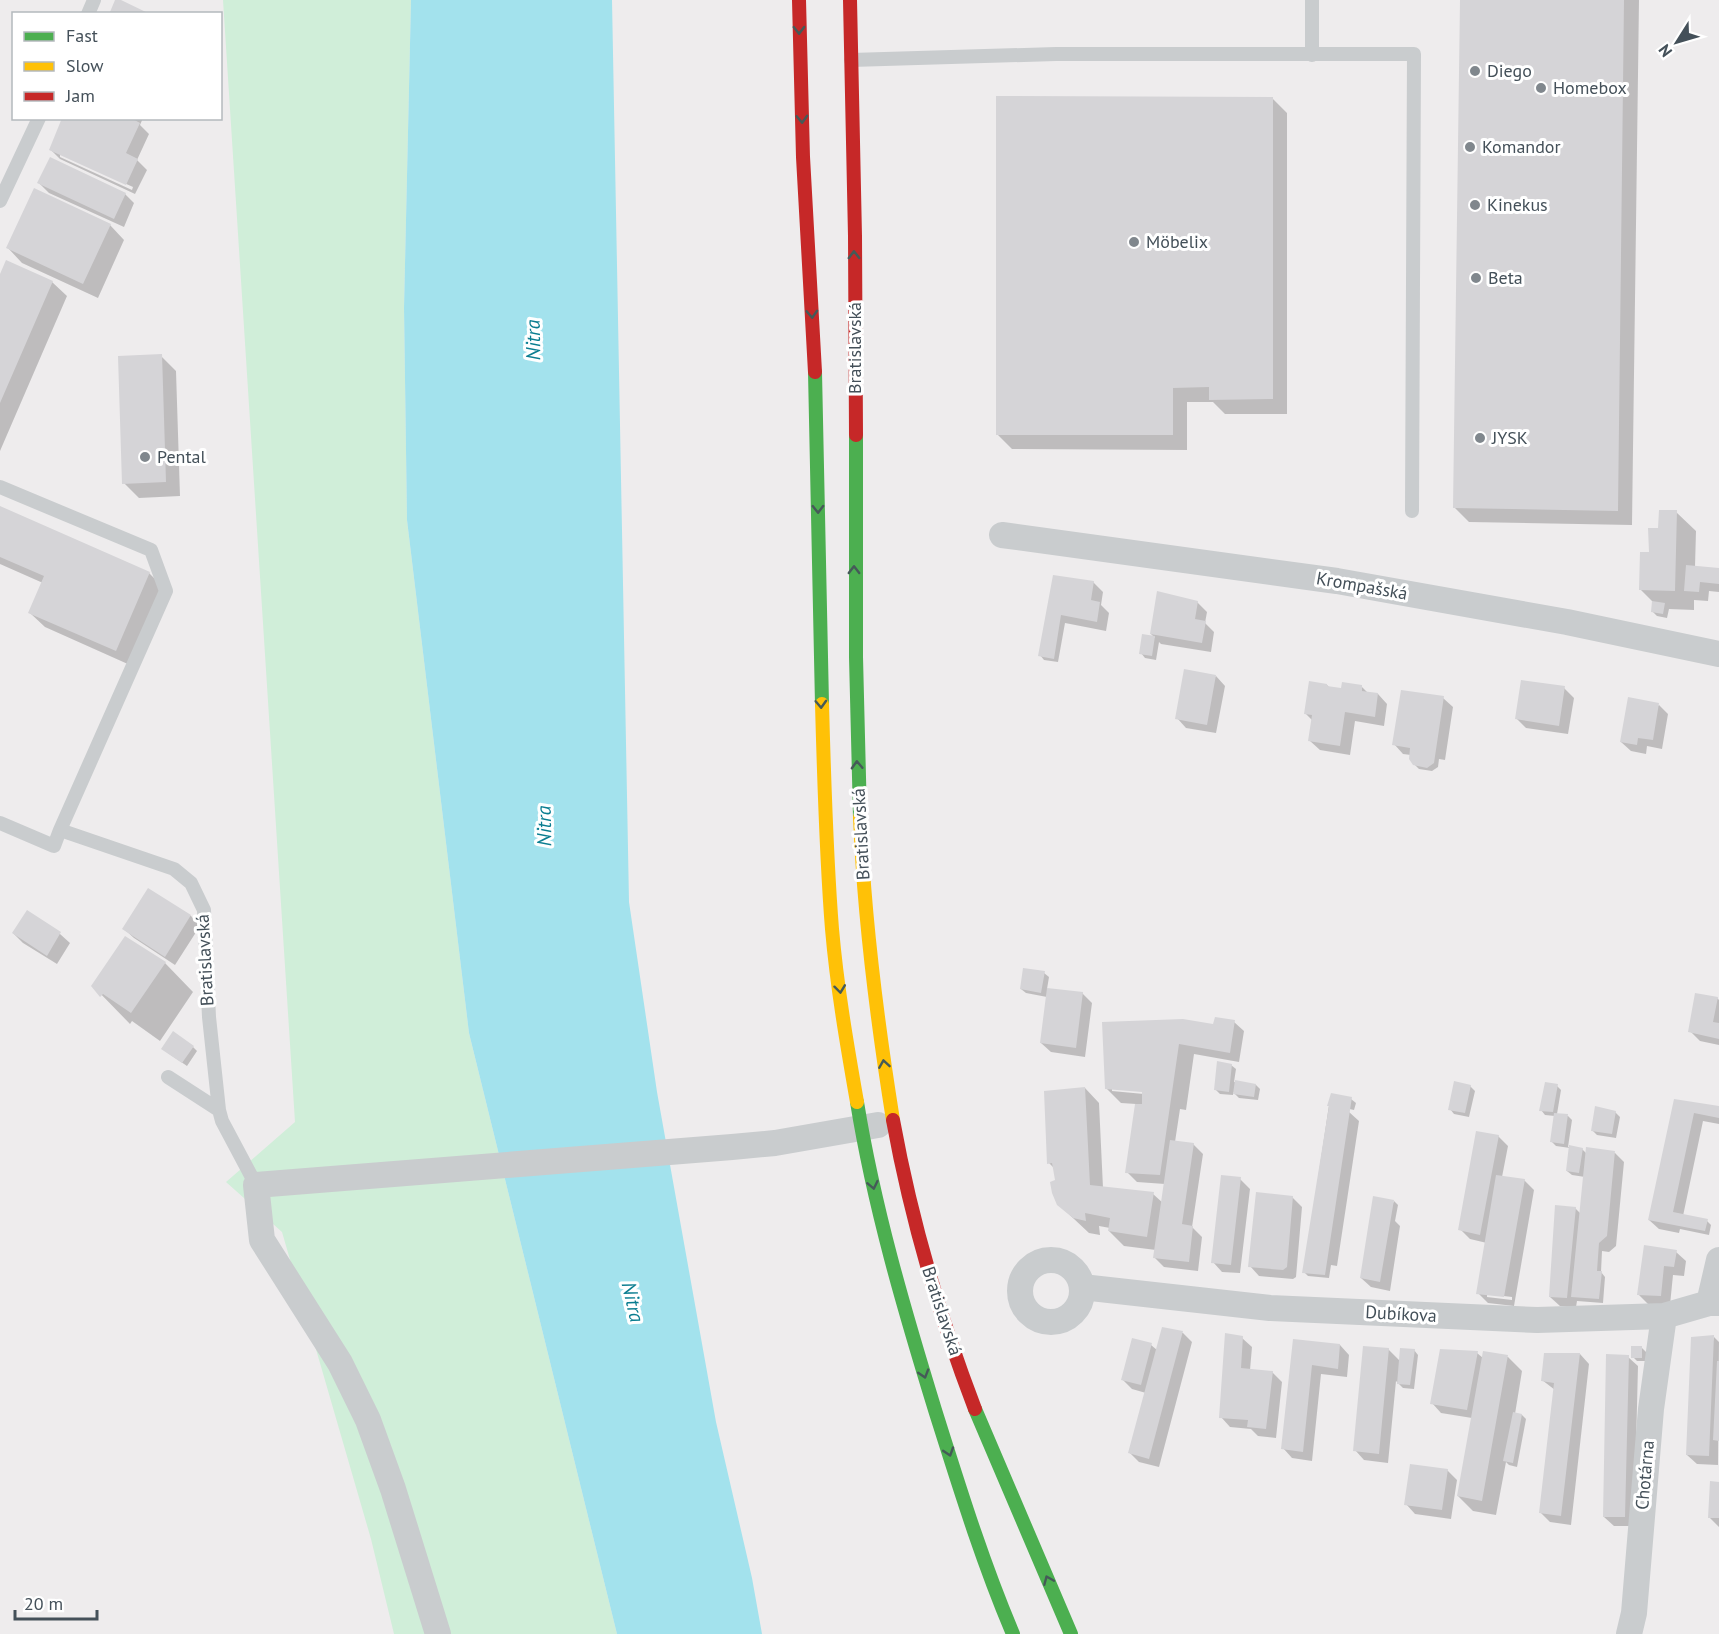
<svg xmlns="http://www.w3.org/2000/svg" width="1719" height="1634" font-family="'PT Sans',sans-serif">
<rect width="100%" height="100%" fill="#eeeced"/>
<!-- green -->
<path fill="#d0eed9" d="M223 0H411L404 308 407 520 469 1033 617 1634H394L371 1539 282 1232 226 1182 295 1122Z"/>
<!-- water -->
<path fill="#a3e2ed" d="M411 0H612L629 902 657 1092 716 1422 752 1578 762 1634H617L469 1033 407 520 404 308Z"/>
<!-- shadow -->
<path fill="#0003" fill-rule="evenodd" d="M1461 0H1639L1632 525 1469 522 1455 508Z
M1272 98 1287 113V414H1225L1213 402H1187V450L1012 449 997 434Z
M64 118H143L140 125 149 134 137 160 147 170 135 194 60 159 51 150ZM60 154 133 187 132 190 60 157Z
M39 183 125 194 134 203 124 227 49 193Z
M110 225 124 240 98 298 22 263 8 248Z
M0 278 52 282 67 296 0 451Z
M161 356 176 371 180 496 139 498 124 483Z
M0 507 149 573 164 588 130 665 45 627 30 613 43 583 0 564Z
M1676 512 1696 531 1695 567 1719 569V592L1709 591 1708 601 1694 600V610L1669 609 1667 618 1657 616 1652 611 1653 602 1641 590 1650 554 1660 530Z
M1054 576 1093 582 1103 592 1101 605 1109 613 1106 631 1065 623 1058 662 1044 660 1040 655Z
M1197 602 1207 612 1205 623 1214 632 1211 652 1161 644 1159 642 1156 660 1145 658 1141 653 1143 636 1155 638 1151 634Z
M1216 676 1225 686 1216 733 1186 728 1177 718Z
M1327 685 1330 688 1343 690 1361 686 1368 693 1378 694 1387 704 1384 726 1355 721 1350 755 1320 750 1310 741 1313 721 1306 714Z
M1564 688 1574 698 1568 734 1526 728 1516 718Z
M1443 698 1453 707 1445 760 1439 759 1438 767 1432 771 1419 769 1414 764 1411 755 1403 754 1394 744Z
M1659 705 1668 714 1662 749 1647 746 1646 754 1631 751 1621 742Z
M149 890 191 916 200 926 175 965 134 938 124 929Z
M28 912 60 934 70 943 57 964 23 943 13 933Z
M165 963 193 992 160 1041 132 1021 130 1024 93 986Z
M1044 973 1049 977 1047 989 1082 993 1092 1003 1085 1057 1051 1052 1041 1043 1047 997 1026 993 1021 989Z
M1717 998 1719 1000V1045L1700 1041 1690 1031Z
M1234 1022 1244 1031 1239 1062 1194 1054 1186 1110 1180 1109 1175 1142 1193 1144 1203 1154 1192 1227 1202 1237 1198 1271 1164 1267 1155 1258 1156 1250 1124 1246 1109 1231 1110 1228 1099 1226 1100 1235 1089 1233 1058 1204 1055 1169 1049 1163 1085 1088 1099 1103 1103 1188 1153 1194 1163 1203 1165 1184 1137 1182 1127 1172 1136 1104 1121 1103 1106 1088 1103 1024 1215 1025ZM1112 1088 1144 1091V1094L1112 1091Z
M193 1047 197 1051 187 1066 168 1053Z
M1231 1065 1236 1069 1234 1082 1256 1085 1260 1089 1258 1100 1239 1098 1233 1092V1095L1220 1094 1215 1089Z
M1470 1086 1475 1091 1469 1117 1454 1114 1450 1109Z
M1557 1086 1561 1090 1557 1114 1568 1116 1572 1120 1568 1147 1582 1149 1587 1154 1615 1153 1624 1162 1616 1246 1609 1252 1602 1251 1601 1272 1605 1277 1603 1303 1577 1301 1576 1307 1560 1306 1550 1297 1575 1208 1581 1214 1585 1177 1572 1175 1567 1171 1570 1148 1556 1146 1552 1142 1555 1116 1545 1115 1541 1110Z
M1332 1095 1351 1099 1356 1103 1354 1110 1332 1105V1108L1349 1112 1359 1121 1337 1266 1331 1265 1329 1278 1308 1276 1304 1272 1329 1105Z
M1675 1100 1719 1108V1124L1703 1121 1683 1216 1707 1221 1711 1225 1709 1235 1680 1229 1679 1233 1659 1229 1649 1220Z
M1615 1112 1620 1117 1616 1138 1597 1135 1592 1130Z
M1498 1136 1508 1146 1502 1177 1524 1180 1534 1190 1514 1306 1488 1303 1478 1293 1487 1243 1470 1239 1460 1229ZM1487 1294 1512 1297V1300L1487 1297Z
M1240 1179 1250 1189 1240 1273 1222 1272 1213 1262Z
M1292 1197 1302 1207 1296 1277 1293 1279 1259 1276 1250 1266Z
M1394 1201 1398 1205 1395 1221 1400 1226 1390 1291 1371 1287 1361 1278Z
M1676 1252 1686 1261 1684 1276 1673 1275 1670 1305 1648 1304 1639 1295Z
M1163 1328 1183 1333 1192 1342 1159 1467 1139 1462 1129 1452 1146 1393 1132 1389 1123 1380 1151 1345 1157 1350Z
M1714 1337 1719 1342 1718 1465 1697 1464 1687 1455Z
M1242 1338 1252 1347 1250 1370 1272 1372 1282 1382 1276 1438 1258 1436 1251 1429 1230 1427 1221 1417Z
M1295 1340 1340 1345 1349 1355 1347 1377 1321 1374 1312 1461 1292 1458 1283 1448Z
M1642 1348 1646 1352V1361H1637L1633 1357Z
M1388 1349 1400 1361 1414 1350 1418 1355 1414 1389 1403 1388 1396 1381 1388 1463 1364 1460 1355 1450Z
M1477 1353 1483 1358 1508 1357 1522 1371 1515 1414 1522 1415 1526 1419 1517 1467 1509 1465 1506 1462 1496 1515 1473 1511 1458 1496 1472 1418 1441 1413 1432 1403Z
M1580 1354 1589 1364 1571 1525 1550 1522 1541 1513 1555 1390 1542 1380Z
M1628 1357 1638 1366 1634 1526H1614L1604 1517Z
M1447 1470 1457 1480 1451 1519 1415 1514 1406 1504Z
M1719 1483V1527L1709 1517Z"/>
<!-- building -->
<path fill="#d5d4d7" d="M115 0H121L150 14H114L110 12Z
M1460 0H1624L1618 511 1453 508Z
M996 96 1273 97V399L1209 400V387L1173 388V435H996Z
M62 118H131L140 123 126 153 138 159 126 185 49 150Z
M50 157 126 193 114 219 37 183Z
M34 188 111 224 83 284 6 248Z
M6 260 53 281 0 403V274Z
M162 354 166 482 122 484 118 356Z
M0 506 150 572 116 651 28 613 44 576 0 557Z
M1659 510H1677L1675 591 1639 590 1640 552H1649L1648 528H1658Z
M1686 565 1719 568V584L1700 582 1699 592 1684 591Z
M1053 575 1094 581 1091 600 1100 602 1097 622 1061 615 1054 659 1038 656Z
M1157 591 1198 601 1195 619 1206 621 1202 643 1150 634Z
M1652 601 1665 603 1663 614 1651 612Z
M1142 634 1155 636 1152 656 1139 654Z
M1184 669 1216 675 1207 725 1175 719Z
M1521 680 1565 686 1559 726 1515 719Z
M1309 681 1327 684V686L1341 688 1342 682 1362 685V691L1378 693 1375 717 1345 712 1340 746 1308 741 1312 715 1304 714Z
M1401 690 1444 696 1434 763 1427 768 1413 765 1409 759 1410 748 1392 745Z
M1628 697 1659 703 1653 740 1638 738 1637 745 1620 742Z
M148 888 191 915 165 957 122 929Z
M27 910 61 932 47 956 12 933Z
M125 936 166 962 131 1013 103 994 100 997 91 986Z
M1023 968 1045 971 1041 993 1020 989Z
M1047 988 1083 992 1076 1048 1040 1043Z
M1695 993 1718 997 1713 1022 1719 1023V1039L1688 1032Z
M1215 1017 1235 1020 1230 1053 1179 1044 1160 1175 1125 1173 1135 1104H1142V1092L1105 1089 1102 1022 1183 1019 1213 1024Z
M173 1031 194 1046 182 1063 161 1049Z
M1217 1061 1232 1064 1229 1092 1214 1090Z
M1235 1080 1256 1084 1254 1097 1233 1094Z
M1454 1081 1471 1085 1465 1113 1448 1110Z
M1545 1082 1558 1084 1553 1112 1539 1111Z
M1085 1087 1090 1185 1154 1192 1147 1237 1108 1231 1110 1218 1085 1213 1086 1221 1073 1218 1057 1205 1052 1193 1050 1182 1055 1180 1052 1163 1047 1164 1044 1091Z
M1331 1093 1352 1097 1325 1275 1302 1273 1329 1106H1327Z
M1674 1099 1719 1106V1118L1694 1113 1673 1212 1708 1219 1705 1231 1648 1220Z
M1595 1106 1616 1111 1612 1134 1591 1131Z
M1554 1113 1568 1114 1564 1144 1550 1142Z
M1476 1131 1499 1135 1480 1235 1458 1230Z
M1170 1140 1194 1143 1182 1224 1193 1226 1189 1262 1153 1258Z
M1569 1145 1583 1148 1579 1173 1566 1171Z
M1586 1147 1615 1151 1607 1236 1599 1243 1597 1271H1602L1599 1299 1571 1297Z
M1221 1175 1241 1177 1231 1265 1211 1263Z
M1496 1175 1525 1179 1504 1297 1476 1294Z
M1256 1192 1293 1196 1287 1267 1283 1270 1248 1267Z
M1373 1196 1394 1200 1380 1282 1360 1278Z
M1555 1205 1576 1207 1567 1298 1549 1297Z
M1644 1245 1677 1250 1674 1267 1664 1266 1661 1296 1637 1295Z
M1162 1327 1183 1331 1149 1459 1128 1453Z
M1225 1333 1243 1336 1241 1368 1273 1371 1266 1429 1247 1427 1248 1420 1219 1418Z
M1714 1335 1709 1456 1686 1455 1691 1337Z
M1132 1338 1152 1343 1141 1385 1121 1380Z
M1293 1339 1340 1344 1338 1369 1312 1365 1303 1452 1281 1449Z
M1363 1346 1389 1348 1379 1454 1353 1451Z
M1631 1346H1642V1358H1631Z
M1400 1348 1415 1349 1410 1385 1397 1384Z
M1440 1349 1478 1351 1467 1410 1430 1404Z
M1483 1351 1508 1355 1482 1501 1457 1496Z
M1544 1353H1580L1561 1516 1539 1513 1554 1383 1541 1381Z
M1606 1354 1629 1355 1625 1517H1603Z
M1717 1361H1719V1441L1713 1440Z
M1513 1412 1522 1414 1513 1463 1503 1461Z
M1410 1464 1448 1469 1442 1510 1404 1505Z
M1710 1481 1719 1482V1518H1708Z"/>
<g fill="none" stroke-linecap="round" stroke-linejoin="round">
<!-- lane -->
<path stroke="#c9ccce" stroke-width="14" d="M88 14 94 0
M1312 55V0
M851 60 1056 54H1414L1412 511
M0 201 39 118
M0 487 151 550 166 591 60 830 54 846 0 823
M60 830 174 869 191 883 204 910 209 1017 219 1110 222 1121 256 1185
M168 1077 219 1110"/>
<!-- street -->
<path stroke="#c9ccce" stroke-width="26" d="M1002 535 1337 581 1567 622 1719 654
M1020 1291a31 31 0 1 1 62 0a31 31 0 1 1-62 0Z
M1082 1287 1270 1308 1537 1320 1664 1316 1709 1303H1719
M1709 1303 1719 1260
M438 1634 393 1489 368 1420 340 1363 262 1240 256 1185 732 1147 775 1143 878 1125
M1629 1634 1634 1613 1651 1409 1664 1316"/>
<!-- fast -->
<path stroke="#4caf50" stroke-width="14" d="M815 372 822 704
M856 435V657L860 817
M857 1102C874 1207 904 1309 935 1410 959 1486 982 1561 1013 1634
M975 1409 1071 1634"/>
<!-- slow -->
<path stroke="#ffc107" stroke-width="14" d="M822 704C824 779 826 854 832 929 837 987 847 1045 857 1102
M860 817C864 919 877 1020 893 1120"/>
<!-- jam -->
<path stroke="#c62828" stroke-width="14" d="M799 0 803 157 815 372
M850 0 855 236 856 435
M893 1120C911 1219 939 1315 975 1409"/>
</g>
<!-- one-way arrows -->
<defs><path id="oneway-chevron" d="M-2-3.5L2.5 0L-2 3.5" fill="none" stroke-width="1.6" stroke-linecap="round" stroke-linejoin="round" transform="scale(1.5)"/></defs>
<g stroke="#455a58">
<use href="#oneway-chevron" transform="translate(799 30) rotate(89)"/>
<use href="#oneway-chevron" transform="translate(802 119) rotate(88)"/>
<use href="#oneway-chevron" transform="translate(854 255) rotate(-91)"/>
<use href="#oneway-chevron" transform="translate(812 314) rotate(87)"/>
<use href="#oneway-chevron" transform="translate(818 509) rotate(89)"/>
<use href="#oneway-chevron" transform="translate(854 570) rotate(-90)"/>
<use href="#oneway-chevron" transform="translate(821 704) rotate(88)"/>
<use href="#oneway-chevron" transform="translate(857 765) rotate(-92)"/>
<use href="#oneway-chevron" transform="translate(840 989) rotate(83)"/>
<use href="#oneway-chevron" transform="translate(884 1064) rotate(-99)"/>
<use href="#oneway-chevron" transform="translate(873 1185) rotate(78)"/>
<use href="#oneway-chevron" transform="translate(924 1374) rotate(73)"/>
<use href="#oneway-chevron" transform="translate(949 1452) rotate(72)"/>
<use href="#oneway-chevron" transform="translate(1048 1580) rotate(-113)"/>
</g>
<!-- markers -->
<g fill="#80878d" stroke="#fff" stroke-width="2">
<circle cx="1475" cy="71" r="6"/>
<circle cx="1541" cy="88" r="6"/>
<circle cx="1470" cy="147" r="6"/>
<circle cx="1475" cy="205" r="6"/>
<circle cx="1134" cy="242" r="6"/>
<circle cx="1476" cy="278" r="6"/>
<circle cx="1480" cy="438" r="6"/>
<circle cx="145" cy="457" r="6"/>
</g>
<g text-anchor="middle" stroke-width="6" stroke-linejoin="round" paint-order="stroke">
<!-- poi labels -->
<g font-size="18" fill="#445059" stroke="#fff" text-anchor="start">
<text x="1487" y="77">Diego</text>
<text x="1553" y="94">Homebox</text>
<text x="1482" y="153">Komandor</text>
<text x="1487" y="211">Kinekus</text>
<text x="1146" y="248">Möbelix</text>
<text x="1488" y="284">Beta</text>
<text x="1492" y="444">JYSK</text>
<text x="157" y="463">Pental</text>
</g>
<!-- street labels -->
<g font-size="18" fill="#445059" stroke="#fff">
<text transform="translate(855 348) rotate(-90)" y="6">Bratislavská</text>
<text transform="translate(1362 586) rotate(10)" y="6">Krompašská</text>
<text transform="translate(861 834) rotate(-93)" y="6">Bratislavská</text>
<text transform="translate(205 960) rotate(-93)" y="6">Bratislavská</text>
<text transform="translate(942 1311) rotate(72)" y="6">Bratislavská</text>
<text transform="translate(1401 1314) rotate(3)" y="6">Dubíkova</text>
<text transform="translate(1645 1475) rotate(-85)" y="6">Chotárna</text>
</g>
<!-- water labels -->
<g font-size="20" font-style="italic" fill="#0a7d90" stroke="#fff">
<text transform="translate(533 340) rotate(-91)" y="7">Nitra</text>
<text transform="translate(544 826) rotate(-91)" y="7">Nitra</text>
<text transform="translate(633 1302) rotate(77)" y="7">Nitra</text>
</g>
</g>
<!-- legend -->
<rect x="12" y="12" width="210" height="108" fill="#ffffff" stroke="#b4b9bd" stroke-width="1.5"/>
<rect x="24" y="32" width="30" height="9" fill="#4caf50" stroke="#b4b9bd" stroke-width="1.5"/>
<text x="66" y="42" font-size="18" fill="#445059">Fast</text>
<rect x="24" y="62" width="30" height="9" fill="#ffc107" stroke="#b4b9bd" stroke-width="1.5"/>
<text x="66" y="72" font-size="18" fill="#445059">Slow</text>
<rect x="24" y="92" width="30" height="9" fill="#c62828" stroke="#b4b9bd" stroke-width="1.5"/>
<text x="66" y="102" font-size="18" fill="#445059">Jam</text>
<!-- north arrow -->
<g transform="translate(1677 42) rotate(233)" stroke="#ffffff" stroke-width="4.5" paint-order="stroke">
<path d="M0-4.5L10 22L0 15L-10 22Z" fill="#445059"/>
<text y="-9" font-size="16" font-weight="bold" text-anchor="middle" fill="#445059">N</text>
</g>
<!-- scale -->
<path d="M15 1610v9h82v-9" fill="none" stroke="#445059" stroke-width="3"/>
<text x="24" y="1610" font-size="18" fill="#445059" stroke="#ffffff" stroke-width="4.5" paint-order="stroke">20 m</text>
</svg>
